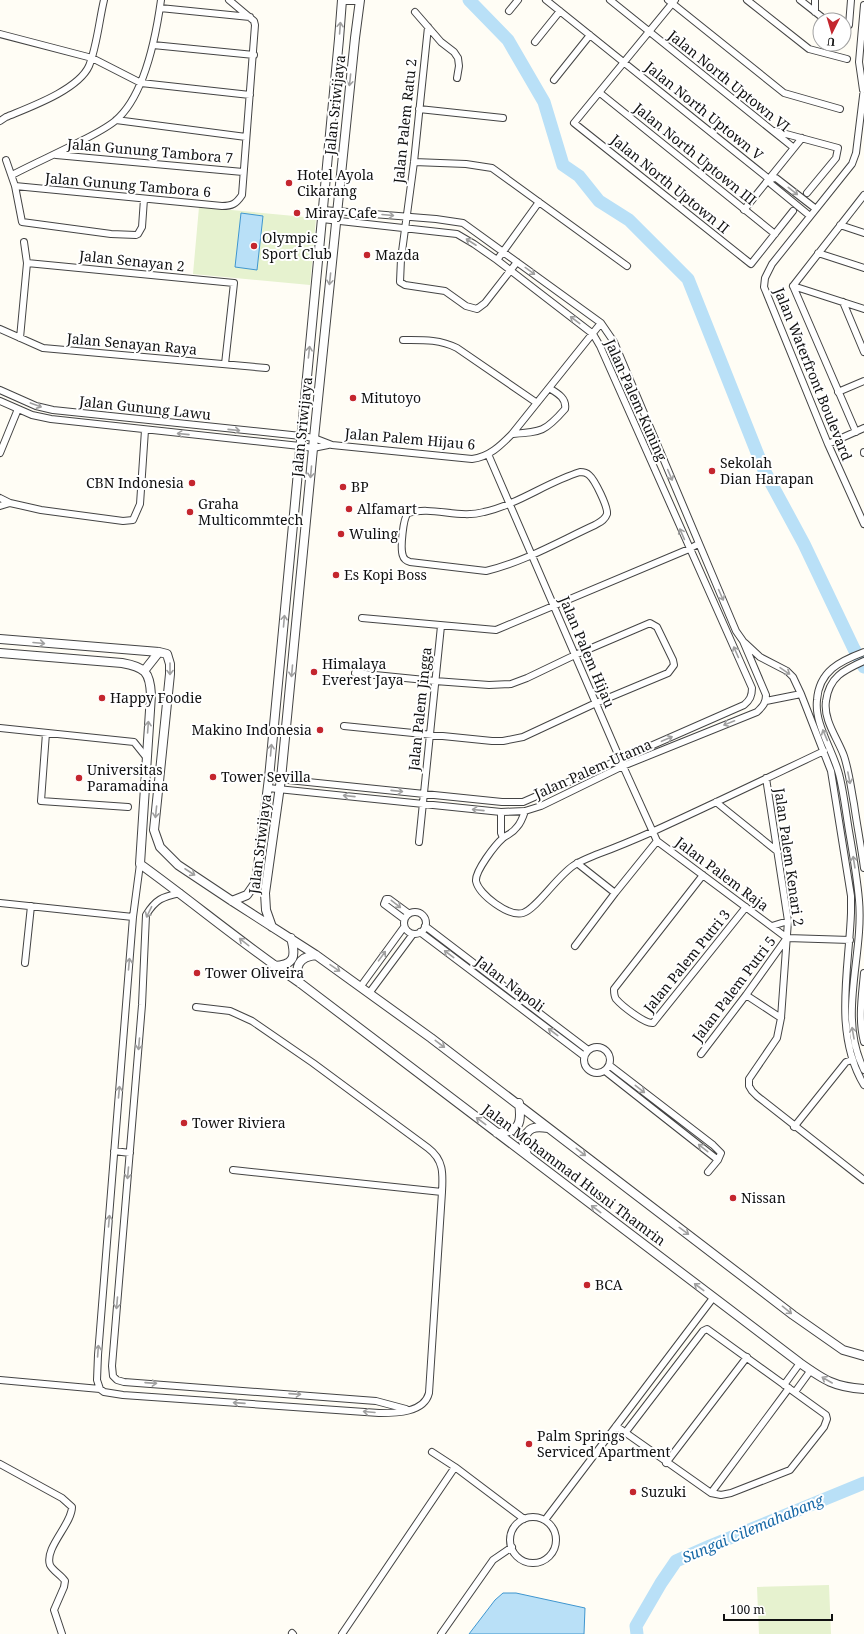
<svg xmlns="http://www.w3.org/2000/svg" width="864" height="1634" font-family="'Noto Serif',serif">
<rect width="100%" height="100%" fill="#fffdf5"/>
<!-- pitch -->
<path fill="#e6f2cf" d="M199 207 316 218 310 285 193 274Z
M829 1585 831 1634H759L757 1587Z"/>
<!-- water -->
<path fill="#b9e0f7" stroke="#3f96cf" d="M241 213 263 216 257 270 235 267Z
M503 1593H516L585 1608 584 1634H469L495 1600Z"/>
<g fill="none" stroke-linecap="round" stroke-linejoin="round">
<!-- river -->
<path stroke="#b9e0f7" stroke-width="13" d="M469 0 508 40 544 102 563 165 579 176 599 201 629 220 688 279 764 470 804 544 854 649 864 667
M637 1634 636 1626 661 1583 676 1561 710 1546 864 1483"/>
<!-- minor casing -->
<g stroke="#444" stroke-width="8">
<path id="minor" d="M546 0 769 179 771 184 810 216
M610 0 794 148
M668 0 784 93 840 109
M675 0 574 123 751 264 793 211
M747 0 809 49 847 59
M800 0 823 18 829 20
M160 8 250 17
M509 11 518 0
M415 12 441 42 454 52 458 58 459 66 457 78
M815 12V0
M844 24 849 25 851 0
M428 27 414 162 401 259 400 282 405 285 445 291 466 306 477 309 485 303 517 262
M0 34 92 58 141 83 250 95
M535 42 560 11
M153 45 254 55
M554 80 590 35
M864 88 856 153 852 164 772 264 765 278 764 287 828 444 864 524
M863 90 859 62 864 5
M600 93 775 234
M419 109 503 118
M116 120 246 137
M0 121 6 117C30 107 78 90 89 66 97 46 99 21 104 0
M775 131 838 148 836 158 807 193
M56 155 243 172
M6 160 15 186 22 222 111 234 136 235 138 234 142 227 144 199
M414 162 466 164 492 168 627 266
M12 175C35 163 58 153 81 141 93 135 105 129 115 121 145 96 156 36 161 0
M769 179 776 178 816 209
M15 186 222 206C232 206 236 204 242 195L255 25 254 21 229 0
M744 210 802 138
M840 225 864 233
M818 253 864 268
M497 260 539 202
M27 263 234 283 225 364
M793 286 856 432
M793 286 864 195
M793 286 864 309
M843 302 864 352
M0 329 43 348 266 368
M20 338 27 263 24 242
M403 340C422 340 439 339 457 348L537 403
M0 390 36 406 53 410 301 436 314 438 332 445 472 459C489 457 500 446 512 434L601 323
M838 392 864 381
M0 401 32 415 51 419 300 446 313 448 328 445
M512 434C541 432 545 432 565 409 567 398 557 393 549 388
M828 444 864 428
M864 452V453
M0 453 18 409
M488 454 623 766 657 841 787 938 850 940
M580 472C584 472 587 473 589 475 595 480 608 507 607 514 605 520 600 522 595 525 560 541 524 562 486 571L410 562C407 561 404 560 403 556 400 549 403 518 408 513 433 506 459 519 484 512 519 504 547 482 580 472Z
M0 498 10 503 41 510 123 521 133 520 140 504 145 430
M0 506 10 503
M362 618 496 630 689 549 698 544
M745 643 760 657 787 671 793 677 801 694 831 771 851 896V913C849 970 833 1033 864 1085
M864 652C840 661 819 671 817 700 814 725 835 753 840 778 844 795 846 813 849 831 853 854 857 877 859 900 864 957 837 1016 864 1070
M864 661C844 670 829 677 826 701 823 720 838 739 844 756 849 771 851 788 854 804 857 825 861 846 864 868
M766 701 801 694
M344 726 492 741H503L523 737 596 703 668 673 674 665 673 660 657 627 650 623 575 655 527 678 511 684 489 685 435 681 355 673
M0 728 134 742 146 757
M46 733 41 801 128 807
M269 778 502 802H523L744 705C750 700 752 696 752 688L600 346 593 334 497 260 474 244 457 234 322 219
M766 778 788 921 781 1018 777 1038 749 1079V1086L752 1091 757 1096 864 1180
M268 788 501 812 525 811 541 806 623 766 757 712C763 706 766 703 766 695L743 641 736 631 614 342 601 323 463 223 436 219 323 210
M716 802 778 852
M525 811C523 817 521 823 517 827 512 834 508 834 503 838 495 845 475 871 476 881 479 895 509 917 523 913 537 909 559 873 576 864 583 860 591 857 598 854 617 847 636 839 654 831 711 805 767 778 824 751
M501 812V833L503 838
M419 842 441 626
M577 863 615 893
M703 875 614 989C614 993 614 996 616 999 622 1006 645 1024 653 1023L746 907
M180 893C162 897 156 899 146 915L142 1005 112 1366 113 1376 117 1380 124 1382 376 1401 406 1409
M0 903 133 917
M404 923a11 11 0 1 1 22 0a11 11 0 1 1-22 0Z
M404 919 384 904 386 899H389L408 913
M425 926 588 1050
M772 926 788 921
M420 932 584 1056
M575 946 615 893 657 841
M25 963 31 906
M864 973C862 996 858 1019 864 1042
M361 986 404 927
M370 992 413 934
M746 995 781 1018
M584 1060a13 13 0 1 1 26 0a13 13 0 1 1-26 0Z
M701 1054 746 995 786 939
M605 1071 718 1160 721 1153 713 1145 609 1065
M794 1127 846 1062 852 1060
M114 1151 130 1153
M233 1170 442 1192
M708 1172 718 1160
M0 1380 100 1389 104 1392 123 1395 379 1413C396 1413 424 1413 429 1393L442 1192C443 1174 444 1160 428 1148L313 1063 252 1021 230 1011 196 1007
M784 1385 800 1363
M100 1389 97 1380 98 1355 133 917 140 864
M795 1392 811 1370
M616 1426 711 1493 721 1495 731 1493 790 1470 824 1427 827 1419 826 1415 707 1329 703 1331 625 1433
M432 1452 455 1467
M666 1463 747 1357
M0 1464 62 1498 72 1507C72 1524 44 1548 50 1565 53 1571 61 1575 65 1581L64 1587 54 1610 62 1634
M711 1493 789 1388
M510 1540a23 23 0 1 1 46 0a23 23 0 1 1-46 0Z
M545 1520 713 1298
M292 1633 293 1634
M342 1634 455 1467 524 1519
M441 1634 493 1560 512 1547"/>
</g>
<!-- tertiary casing -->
<g stroke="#444" stroke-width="10">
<path id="tertiary" d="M345 0H358
M0 639 159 652 167 654 170 664V674L154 830 160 847 178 865 232 901 316 955 431 1038 793 1315 843 1350 864 1356
M0 653 122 663C145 667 150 672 151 695L140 864C194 903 245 946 300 983L800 1363C824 1380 834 1387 864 1389
M144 671 159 652
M232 901 247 895 256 882 269 778 339 39 342 0
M272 927 266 910 265 893 281 779 314 438 355 38 360 0
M274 966C295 965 296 956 291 938
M300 983C294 967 298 957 316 955
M497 1133C520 1132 522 1123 519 1103
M527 1155 523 1141C528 1127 534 1126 548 1128"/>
</g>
<!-- minor -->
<use href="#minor" stroke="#fff" stroke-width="6"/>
<!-- tertiary -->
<use href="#tertiary" stroke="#fff" stroke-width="8"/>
</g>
<!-- one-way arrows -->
<defs><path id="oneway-shaft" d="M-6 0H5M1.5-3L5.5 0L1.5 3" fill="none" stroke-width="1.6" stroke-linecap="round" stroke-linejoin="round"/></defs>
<g stroke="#a0a0a0">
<use href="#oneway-shaft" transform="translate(340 28) rotate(-86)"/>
<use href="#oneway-shaft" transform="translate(350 80) rotate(96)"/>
<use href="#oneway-shaft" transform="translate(793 191) rotate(38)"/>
<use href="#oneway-shaft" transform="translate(388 215) rotate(5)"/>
<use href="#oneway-shaft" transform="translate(471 242) rotate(-147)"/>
<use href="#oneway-shaft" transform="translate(530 271) rotate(36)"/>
<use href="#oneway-shaft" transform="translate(330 279) rotate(96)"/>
<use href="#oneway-shaft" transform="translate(575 320) rotate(-143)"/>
<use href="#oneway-shaft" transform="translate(309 352) rotate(-84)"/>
<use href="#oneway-shaft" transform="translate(36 405) rotate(20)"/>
<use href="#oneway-shaft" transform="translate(234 430) rotate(6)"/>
<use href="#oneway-shaft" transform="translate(183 434) rotate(-174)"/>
<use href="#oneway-shaft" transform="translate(311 472) rotate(95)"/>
<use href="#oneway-shaft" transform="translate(670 475) rotate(67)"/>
<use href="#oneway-shaft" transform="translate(682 534) rotate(-114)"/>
<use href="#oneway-shaft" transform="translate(721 595) rotate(66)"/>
<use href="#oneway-shaft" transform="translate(284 621) rotate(-85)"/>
<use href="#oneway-shaft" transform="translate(39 643) rotate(5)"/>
<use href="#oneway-shaft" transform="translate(736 652) rotate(-114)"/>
<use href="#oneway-shaft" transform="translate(170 669) rotate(90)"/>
<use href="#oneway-shaft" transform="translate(292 671) rotate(95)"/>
<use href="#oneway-shaft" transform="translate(785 671) rotate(34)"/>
<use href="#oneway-shaft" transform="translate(729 723) rotate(158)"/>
<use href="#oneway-shaft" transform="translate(148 727) rotate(-86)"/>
<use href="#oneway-shaft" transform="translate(825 735) rotate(-113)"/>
<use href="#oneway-shaft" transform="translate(667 739) rotate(-23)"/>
<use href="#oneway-shaft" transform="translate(271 750) rotate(-85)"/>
<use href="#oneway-shaft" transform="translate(849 778) rotate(79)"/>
<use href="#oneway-shaft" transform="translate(397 791) rotate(6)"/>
<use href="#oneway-shaft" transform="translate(349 796) rotate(-174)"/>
<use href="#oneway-shaft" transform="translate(478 810) rotate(-174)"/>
<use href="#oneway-shaft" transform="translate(156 812) rotate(96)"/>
<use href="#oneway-shaft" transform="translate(854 862) rotate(-99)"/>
<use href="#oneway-shaft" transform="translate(190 872) rotate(33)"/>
<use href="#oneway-shaft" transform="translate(396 904) rotate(38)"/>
<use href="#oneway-shaft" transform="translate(149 912) rotate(116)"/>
<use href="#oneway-shaft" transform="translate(244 942) rotate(-142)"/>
<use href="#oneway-shaft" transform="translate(449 954) rotate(-143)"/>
<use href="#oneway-shaft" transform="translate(382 956) rotate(-54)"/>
<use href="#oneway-shaft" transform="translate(129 964) rotate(-85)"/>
<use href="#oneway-shaft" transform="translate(335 968) rotate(34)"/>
<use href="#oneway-shaft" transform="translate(553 1032) rotate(-143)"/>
<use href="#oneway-shaft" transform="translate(853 1033) rotate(-100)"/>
<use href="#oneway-shaft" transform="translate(139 1044) rotate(95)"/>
<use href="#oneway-shaft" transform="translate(440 1044) rotate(37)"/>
<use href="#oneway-shaft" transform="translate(640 1089) rotate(38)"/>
<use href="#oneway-shaft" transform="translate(119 1092) rotate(-85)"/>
<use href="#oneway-shaft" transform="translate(481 1121) rotate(-143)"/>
<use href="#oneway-shaft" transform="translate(703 1148) rotate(-142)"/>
<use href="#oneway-shaft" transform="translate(581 1152) rotate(38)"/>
<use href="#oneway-shaft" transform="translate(128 1173) rotate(95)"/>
<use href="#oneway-shaft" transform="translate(596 1209) rotate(-143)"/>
<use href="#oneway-shaft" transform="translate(109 1221) rotate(-85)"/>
<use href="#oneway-shaft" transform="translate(684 1231) rotate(36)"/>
<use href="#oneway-shaft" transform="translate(699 1287) rotate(-143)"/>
<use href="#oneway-shaft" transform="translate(117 1303) rotate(95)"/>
<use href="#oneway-shaft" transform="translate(787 1310) rotate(39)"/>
<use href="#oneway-shaft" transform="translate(98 1351) rotate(-86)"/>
<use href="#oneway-shaft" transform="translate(827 1380) rotate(-150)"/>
<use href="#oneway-shaft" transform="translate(151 1383) rotate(4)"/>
<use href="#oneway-shaft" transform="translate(295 1394) rotate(4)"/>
<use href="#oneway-shaft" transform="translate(239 1403) rotate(-176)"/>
<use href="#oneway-shaft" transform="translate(369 1412) rotate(-175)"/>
</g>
<!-- markers -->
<g fill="#c4262e" stroke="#fff" stroke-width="1.5">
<circle cx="289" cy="183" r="4"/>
<circle cx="297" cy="213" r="4"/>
<circle cx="254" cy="246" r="4"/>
<circle cx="367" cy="255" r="4"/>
<circle cx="353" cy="398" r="4"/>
<circle cx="712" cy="471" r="4"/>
<circle cx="192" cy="483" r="4"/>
<circle cx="343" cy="487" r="4"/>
<circle cx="349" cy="509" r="4"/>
<circle cx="190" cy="512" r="4"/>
<circle cx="341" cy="534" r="4"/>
<circle cx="336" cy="575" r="4"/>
<circle cx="314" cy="672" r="4"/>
<circle cx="102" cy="698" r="4"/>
<circle cx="320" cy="730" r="4"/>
<circle cx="213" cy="777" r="4"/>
<circle cx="79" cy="778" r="4"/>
<circle cx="197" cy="973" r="4"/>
<circle cx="184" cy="1123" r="4"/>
<circle cx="733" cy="1198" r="4"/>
<circle cx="587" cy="1285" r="4"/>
<circle cx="529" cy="1444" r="4"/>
<circle cx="633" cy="1492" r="4"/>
</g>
<g text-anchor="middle" stroke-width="4" stroke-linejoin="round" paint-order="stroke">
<!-- street labels -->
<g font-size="14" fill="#111" stroke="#fff">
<text transform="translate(729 81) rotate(39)" y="5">Jalan North Uptown VI</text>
<text transform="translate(335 105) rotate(-84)" y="5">Jalan Sriwijaya</text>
<text transform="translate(704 111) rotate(39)" y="5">Jalan North Uptown V</text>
<text transform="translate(405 121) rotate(-84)" y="5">Jalan Palem Ratu 2</text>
<text transform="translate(150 151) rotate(5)" y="5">Jalan Gunung Tambora 7</text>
<text transform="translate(695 154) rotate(39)" y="5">Jalan North Uptown III</text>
<text transform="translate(670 184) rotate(39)" y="5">Jalan North Uptown II</text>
<text transform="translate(128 185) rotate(5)" y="5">Jalan Gunung Tambora 6</text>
<text transform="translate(132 261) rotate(6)" y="5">Jalan Senayan 2</text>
<text transform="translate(132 344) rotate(5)" y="5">Jalan Senayan Raya</text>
<text transform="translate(813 374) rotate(68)" y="5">Jalan Waterfront Boulevard</text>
<text transform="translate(636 400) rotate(66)" y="5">Jalan Palem Kuning</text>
<text transform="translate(145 408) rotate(6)" y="5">Jalan Gunung Lawu</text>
<text transform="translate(302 427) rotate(-84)" y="5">Jalan Sriwijaya</text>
<text transform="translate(410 439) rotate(5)" y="5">Jalan Palem Hijau 6</text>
<text transform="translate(587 652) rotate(67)" y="5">Jalan Palem Hijau</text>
<text transform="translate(420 709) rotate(-84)" y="5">Jalan Palem Jingga</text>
<text transform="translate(593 769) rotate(-24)" y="5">Jalan Palem Utama</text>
<text transform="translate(260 844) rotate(-83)" y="5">Jalan Sriwijaya</text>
<text transform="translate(789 857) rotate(82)" y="5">Jalan Palem Kenari 2</text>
<text transform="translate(722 874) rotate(37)" y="5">Jalan Palem Raja</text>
<text transform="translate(687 961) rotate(-51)" y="5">Jalan Palem Putri 3</text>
<text transform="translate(510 984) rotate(37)" y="5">Jalan Napoli</text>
<text transform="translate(734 989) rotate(-53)" y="5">Jalan Palem Putri 5</text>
<text transform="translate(574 1175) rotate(37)" y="5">Jalan Mohammad Husni Thamrin</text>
</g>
<!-- poi labels -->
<g font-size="14" fill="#111" stroke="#fff" text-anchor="start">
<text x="297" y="180">Hotel Ayola<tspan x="297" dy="16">Cikarang</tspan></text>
<text x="305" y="218">Miray Cafe</text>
<text x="262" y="243">Olympic<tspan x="262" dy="16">Sport Club</tspan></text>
<text x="375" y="260">Mazda</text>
<text x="361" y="403">Mitutoyo</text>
<text x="720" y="468">Sekolah<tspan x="720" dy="16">Dian Harapan</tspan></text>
<text x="184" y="488" text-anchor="end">CBN Indonesia</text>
<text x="351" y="492">BP</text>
<text x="198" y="509">Graha<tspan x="198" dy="16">Multicommtech</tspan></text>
<text x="357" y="514">Alfamart</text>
<text x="349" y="539">Wuling</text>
<text x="344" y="580">Es Kopi Boss</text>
<text x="322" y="669">Himalaya<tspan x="322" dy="16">Everest Jaya</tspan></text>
<text x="110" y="703">Happy Foodie</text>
<text x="312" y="735" text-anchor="end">Makino Indonesia</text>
<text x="87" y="775">Universitas<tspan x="87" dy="16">Paramadina</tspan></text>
<text x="221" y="782">Tower Sevilla</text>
<text x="205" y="978">Tower Oliveira</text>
<text x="192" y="1128">Tower Riviera</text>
<text x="741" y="1203">Nissan</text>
<text x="595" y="1290">BCA</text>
<text x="537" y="1441">Palm Springs<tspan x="537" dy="16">Serviced Apartment</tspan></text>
<text x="641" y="1497">Suzuki</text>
</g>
<!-- water labels -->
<g font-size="15" font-style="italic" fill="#1768a6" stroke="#fff">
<text transform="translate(753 1529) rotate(-23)" y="5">Sungai Cilemahabang</text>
</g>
</g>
<!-- north arrow -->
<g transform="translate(832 32) rotate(185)"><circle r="19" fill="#ffffff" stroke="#a0a0a0"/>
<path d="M0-3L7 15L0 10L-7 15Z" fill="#c4262e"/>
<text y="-6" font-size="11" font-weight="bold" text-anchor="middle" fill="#111111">U</text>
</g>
<!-- scale -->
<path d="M724 1614v6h108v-6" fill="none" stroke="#111111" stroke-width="2"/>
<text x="730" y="1614" font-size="12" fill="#111111" stroke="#ffffff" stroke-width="3" paint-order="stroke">100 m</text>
</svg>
